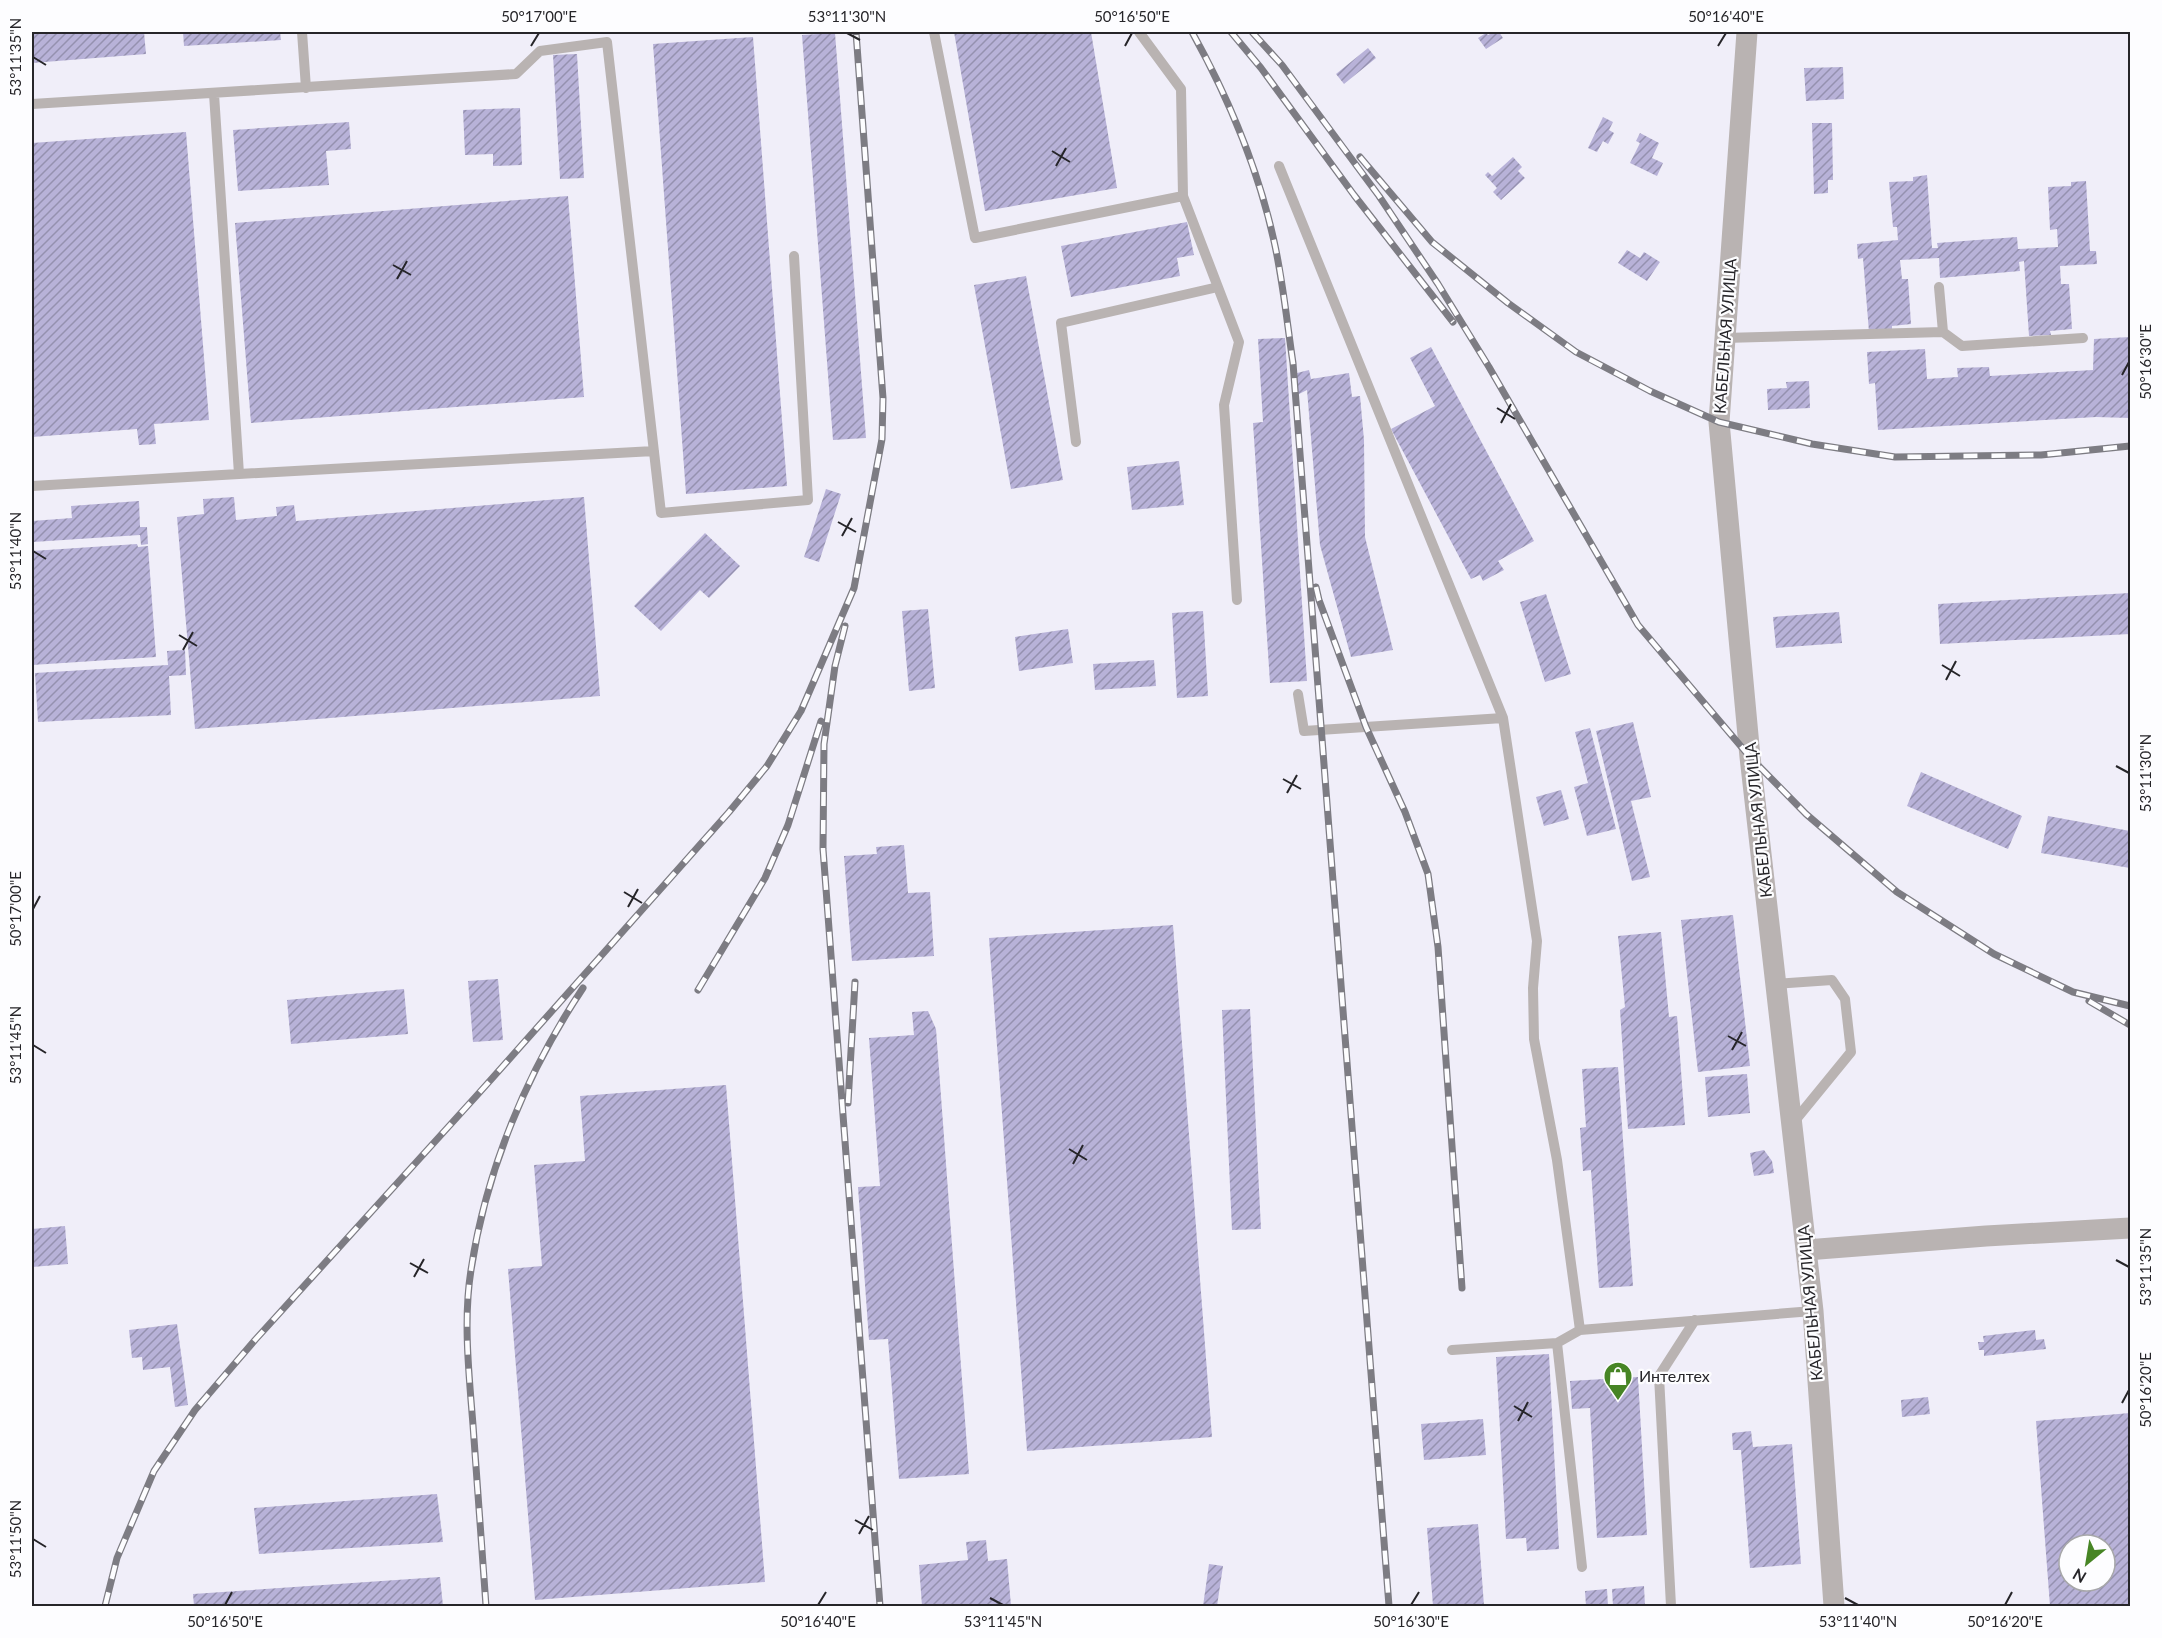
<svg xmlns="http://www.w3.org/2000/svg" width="2162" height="1638" font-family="Lato,sans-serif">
<defs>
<pattern id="building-hatch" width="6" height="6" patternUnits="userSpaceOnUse" patternTransform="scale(1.5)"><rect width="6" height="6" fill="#b8b2d8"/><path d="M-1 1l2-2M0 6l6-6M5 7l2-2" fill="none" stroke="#9591af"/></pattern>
</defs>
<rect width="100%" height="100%" fill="#f0eef9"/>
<!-- building -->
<path fill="url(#building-hatch)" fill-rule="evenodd" d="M32 32H144L146 54 32 63Z
M183 32H280L281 40 184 46Z
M954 32H1091L1117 188 985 211Z
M1494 32H1499L1503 38 1486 49 1478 38 1486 33 1488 35Z
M835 33 866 438 833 440 802 35Z
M753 37 787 486 686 494 653 44Z
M1368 48 1376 58 1344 84 1336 74Z
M577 54 584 178 560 179 553 55Z
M1843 67 1844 99 1806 101 1804 68Z
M520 108 522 165 493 166V154L465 155 463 110Z
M1603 117 1613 122 1609 130 1614 133 1608 144 1603 141 1597 152 1588 148Z
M349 122 351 149 326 151 329 185 238 191 233 130Z
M1812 123H1832L1833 180H1828V193L1814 194Z
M186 132 209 420 154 424 156 444 139 445 137 429 32 437V143Z
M1640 133 1659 143 1652 158 1663 163 1657 176 1630 163 1640 143 1636 141Z
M1513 157 1522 167 1518 171 1525 178 1501 200 1493 192 1497 188 1485 175 1488 172 1492 176Z
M1927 175 1932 248H1938L1937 243 2017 237 2018 249 2058 247 2057 229 2050 230 2048 187 2071 186V182L2086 181 2090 251H2096L2097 264 2060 266 2061 284H2069L2072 329 2050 331 2051 335 2029 336 2024 261 2019 262 2020 271 1940 278 1939 258 1900 260 1902 279H1908L1911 324 1892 326V330L1869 332 1863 258 1858 259 1857 244 1898 240 1897 227H1893L1889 182 1913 181V177Z
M568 196 584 397 251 423 235 223Z
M1187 222 1194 255 1177 258 1180 276 1071 297 1061 246Z
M1627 250 1640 258 1644 252 1660 262 1647 281 1618 263Z
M1026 276 1063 480 1011 489 974 285Z
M2130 337V418L2096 417 1878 430 1875 383 1869 384 1867 352 1925 349 1927 379 1958 377 1957 368 1989 367 1990 376 2093 370 2094 339Z
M1285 338 1307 681 1270 683 1253 423 1263 422 1258 339Z
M1431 347 1534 541 1498 561 1504 570 1483 581 1480 575 1471 579 1391 429 1435 406 1410 358Z
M1309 370 1311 379 1349 373 1352 397 1360 396 1364 440 1365 537 1393 650 1351 657 1320 545 1307 390 1297 395 1293 374Z
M1809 381 1810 408 1768 410 1767 389 1787 388 1786 382Z
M1179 461 1184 505 1132 510 1127 467Z
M826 489 841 494 819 562 804 557Z
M234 497 236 520 277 516 276 507 294 505 296 521 584 497 600 696 195 729 177 517 204 514 203 499Z
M139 501 140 527H147L148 544 141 545 140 535 33 542 32 521 72 518 71 506Z
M705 533 740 566 709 598 700 590 661 631 634 606Z
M137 544 138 547 148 546 156 657 32 665V551Z
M2130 593V634L1940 644 1938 604Z
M1546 594 1571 674 1545 682 1520 602Z
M928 609 935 688 909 691 902 611Z
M1203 611 1208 696 1177 698 1172 613Z
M1839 612 1842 643 1776 648 1773 617Z
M1068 629 1073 663 1019 671 1015 637Z
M185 650 186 675 169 676 171 715 38 722 35 673 168 665 167 651Z
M1154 660 1156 686 1095 690 1093 664Z
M1633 722 1651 797 1631 801 1650 877 1632 881 1596 731Z
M1590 728 1616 829 1587 836 1574 787 1588 783 1575 732Z
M1921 772 2022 816 2008 849 1907 806Z
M1561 790 1569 819 1544 826 1536 797Z
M2048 816 2130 831V868L2041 853Z
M904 845 908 893 930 892 934 956 852 961 844 856 877 854 876 847Z
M1733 915 1750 1066 1698 1072 1681 920Z
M1173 925 1212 1437 1027 1451 989 938Z
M1661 932 1669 1017 1677 1016 1685 1125 1628 1129 1620 1010 1625 1007 1618 936Z
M498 979 503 1040 473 1042 468 981Z
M404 989 408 1034 291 1044 287 1000Z
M1250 1009 1261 1229 1232 1230 1222 1010Z
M928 1011 936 1029 969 1474 899 1479 888 1339 869 1340 858 1187 880 1186 869 1038 914 1035 912 1012Z
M1618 1067 1633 1286 1599 1288 1591 1170 1583 1171 1580 1128 1586 1127 1582 1069Z
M1747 1074 1750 1113 1708 1117 1705 1077Z
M726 1085 765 1582 535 1600 508 1269 542 1266 534 1165 585 1161 580 1096Z
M1764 1150 1772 1161 1774 1173 1754 1176 1750 1153Z
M65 1226 68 1264 32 1267V1229Z
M177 1324 188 1405 175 1407 170 1367 143 1370 142 1357 132 1358 129 1330Z
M2035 1330 2036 1340 2044 1339 2046 1349 1984 1356V1350H1979L1978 1342H1984L1983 1336Z
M1549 1354 1559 1549 1527 1551 1526 1538 1506 1539 1496 1357Z
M1638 1377 1647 1535 1597 1538 1590 1408 1572 1409 1570 1381Z
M1928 1397 1930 1414 1902 1417 1901 1400Z
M2130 1413V1606H2050L2036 1421ZM2069 1545H2105V1581H2069Z
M1483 1419 1486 1455 1424 1460 1421 1424Z
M1751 1431 1753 1447 1792 1444 1801 1564 1750 1568 1741 1450H1733L1732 1433Z
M437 1494 443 1542 259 1554 254 1508Z
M1478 1524 1484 1606H1433L1427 1528Z
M986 1540 988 1561 1007 1559 1011 1606H922L919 1565 968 1560 966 1542Z
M1209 1564 1223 1566 1217 1606H1203Z
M440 1577 443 1606H194L193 1594Z
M1644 1586 1645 1606H1613L1612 1589Z
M1607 1589 1608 1606H1586L1585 1591Z"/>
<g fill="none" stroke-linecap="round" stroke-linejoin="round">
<!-- service -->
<path stroke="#b9b3b2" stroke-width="10" d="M302 32 306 88
M934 32 975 238 1183 196 1181 89 1139 32
M214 94 239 474 654 451
M32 104 516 74 540 51 607 42 661 513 808 500 794 256
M1279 166 1503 718 1537 941 1533 988 1534 1039 1557 1160 1580 1330
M1183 196 1239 342 1224 405 1237 600
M1939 287 1943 332
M1724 338 1943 332 1962 346 2083 338
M1076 442 1061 323 1218 287
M32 486 239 474
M1298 694 1304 731 1503 718
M1776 984 1832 980 1845 999 1851 1052 1793 1123
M1557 1343 1582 1567
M1452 1350 1557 1343 1580 1330 1813 1311
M1671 1606 1659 1376 1695 1320"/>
<!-- minor -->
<path stroke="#b9b3b2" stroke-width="21" d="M1747 32 1719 422 1750 757 1813 1311 1834 1606
M1806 1250 1986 1236 2130 1228"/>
<!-- rail casing -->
<g stroke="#7d7c83" stroke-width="7">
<path id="rail" d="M1192 32C1228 97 1258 168 1274 241 1283 281 1287 323 1293 363L1389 1606
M1231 32 1261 68 1354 195 1453 322
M1252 32 1282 65 1379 196 1438 284 1489 367 1638 625 1750 757 1806 814 1897 892 1994 954 2073 992 2130 1006
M1360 157 1432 242 1508 303 1576 352 1650 391 1719 422 1812 444 1895 457 2041 455 2130 446
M1316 587 1319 600 1366 727 1405 812 1428 874 1438 947 1462 1288
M845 626 835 666 824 744 823 849 880 1606
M698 990 765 878 788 825 821 721
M2089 1001 2130 1025
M848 1103 855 982
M105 1606 117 1558 154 1471 195 1410 255 1340 479 1093 729 812 767 766 801 711 854 588 882 439 883 398 856 32
M486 1606C482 1546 477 1485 473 1425 469 1374 463 1320 471 1270 486 1170 527 1072 583 988"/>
</g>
<!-- rail -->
<use href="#rail" stroke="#fdfdff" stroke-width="4.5" stroke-dasharray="14" stroke-linecap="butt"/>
</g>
<!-- ticks -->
<path fill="none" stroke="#262529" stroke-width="2" d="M847 33 860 40M531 46 539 33M1125 46 1132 33M1718 46 1726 33M33 57 46 65M1052 151 1070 162M1056 166 1066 148M393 265 411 275M397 279 407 261M2122 375 2129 362M1497 408 1515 419M1501 423 1511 404M838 522 856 532M842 536 852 518M33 551 46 559M179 635 197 646M183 650 193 632M1942 665 1960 676M1946 680 1956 661M2116 766 2129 773M1283 779 1301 789M1287 793 1297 775M624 892 642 903M628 907 638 889M33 909 40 896M1728 1036 1746 1046M33 1045 46 1053M1732 1050 1742 1032M1069 1149 1087 1160M1073 1164 1083 1145M2116 1260 2129 1267M410 1263 428 1273M414 1277 424 1259M2122 1403 2129 1390M1514 1406 1532 1417M1518 1421 1528 1402M855 1520 873 1530M859 1534 869 1516M33 1539 46 1547M990 1598 1003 1605M1845 1598 1858 1605M225 1605 232 1592M818 1605 826 1592M1411 1605 1419 1592M2005 1605 2012 1592"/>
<!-- icons -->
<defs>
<g id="shop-pin" transform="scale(1.5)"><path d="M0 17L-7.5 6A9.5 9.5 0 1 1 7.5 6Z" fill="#478525" stroke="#fdfdff"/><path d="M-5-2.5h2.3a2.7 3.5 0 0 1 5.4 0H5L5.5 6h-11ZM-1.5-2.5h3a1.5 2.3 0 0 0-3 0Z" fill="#fff"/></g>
</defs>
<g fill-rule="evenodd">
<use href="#shop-pin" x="1618" y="1376"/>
</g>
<g text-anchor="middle" stroke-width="4.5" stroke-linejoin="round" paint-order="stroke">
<!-- street labels -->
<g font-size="16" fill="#262529" stroke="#fdfdff">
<text transform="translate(1725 336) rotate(-86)" y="6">КАБЕЛЬНАЯ УЛИЦА</text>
<text transform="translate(1758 820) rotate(-96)" y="6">КАБЕЛЬНАЯ УЛИЦА</text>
<text transform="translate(1810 1303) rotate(-95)" y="6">КАБЕЛЬНАЯ УЛИЦА</text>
</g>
<!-- poi labels -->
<g font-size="16" fill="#262529" stroke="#fdfdff" text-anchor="start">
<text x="1639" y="1382">Интелтех</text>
</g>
</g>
<!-- border -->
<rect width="2162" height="1638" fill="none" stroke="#fdfdff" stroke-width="66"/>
<!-- north arrow -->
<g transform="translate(2087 1563) rotate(210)"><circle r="28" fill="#fdfdff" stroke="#a7a7a9" stroke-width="1.5"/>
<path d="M0-4.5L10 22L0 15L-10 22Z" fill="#478525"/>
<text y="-9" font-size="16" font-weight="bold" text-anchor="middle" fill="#262529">N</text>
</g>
<rect x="33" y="33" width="2096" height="1572" fill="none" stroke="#262529" stroke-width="2"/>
<g font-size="15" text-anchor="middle" fill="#262529">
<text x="539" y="22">50°17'00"E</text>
<text x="847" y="22">53°11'30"N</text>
<text x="1132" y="22">50°16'50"E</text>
<text x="1726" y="22">50°16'40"E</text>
<text transform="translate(16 57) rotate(-90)" y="5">53°11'35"N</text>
<text transform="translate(2146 362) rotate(-90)" y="5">50°16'30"E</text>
<text transform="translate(16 551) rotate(-90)" y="5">53°11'40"N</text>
<text transform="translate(2146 773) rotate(-90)" y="5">53°11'30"N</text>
<text transform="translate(16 909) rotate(-90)" y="5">50°17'00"E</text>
<text transform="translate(16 1045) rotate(-90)" y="5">53°11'45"N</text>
<text transform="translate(2146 1267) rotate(-90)" y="5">53°11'35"N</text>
<text transform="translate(2146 1390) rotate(-90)" y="5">50°16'20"E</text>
<text transform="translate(16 1539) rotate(-90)" y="5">53°11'50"N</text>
<text x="225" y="1627">50°16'50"E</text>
<text x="818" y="1627">50°16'40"E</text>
<text x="1003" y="1627">53°11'45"N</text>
<text x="1411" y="1627">50°16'30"E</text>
<text x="1858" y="1627">53°11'40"N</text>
<text x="2005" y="1627">50°16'20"E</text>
</g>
</svg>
